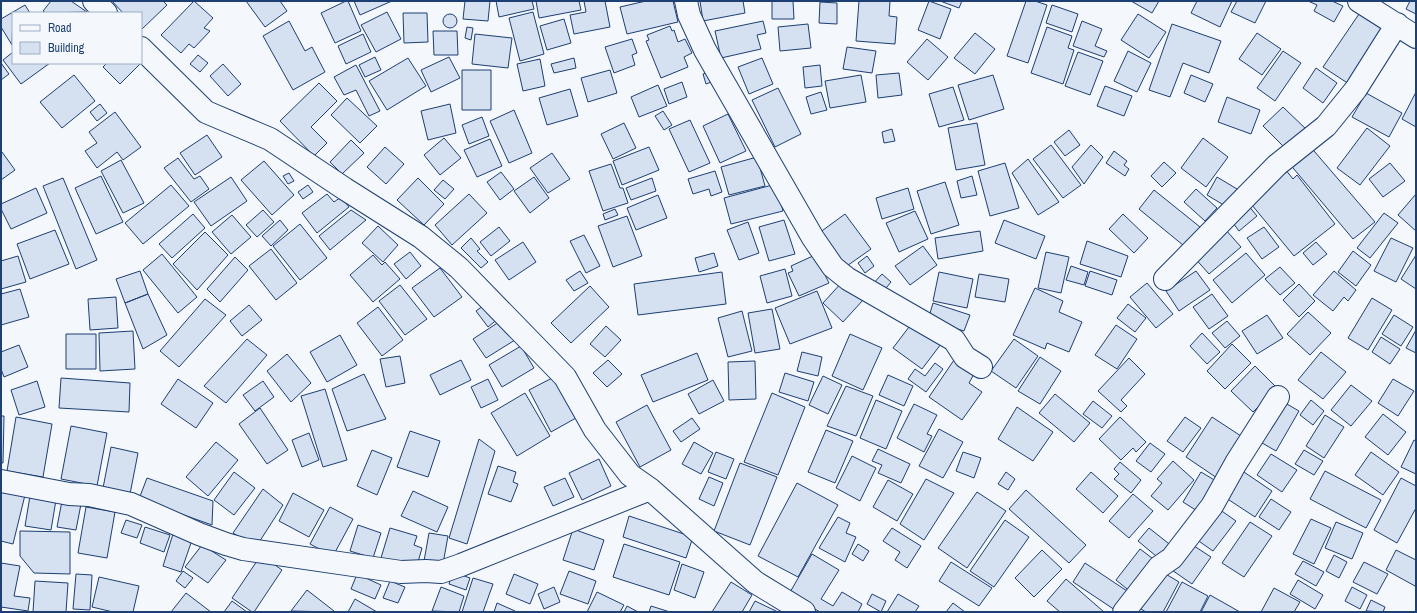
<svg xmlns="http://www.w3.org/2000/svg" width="1417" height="613" font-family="'Archivo Narrow',sans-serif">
<rect width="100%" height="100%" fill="#f4f7fb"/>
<!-- building -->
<path fill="#d5e0f0" stroke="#1d3f73" d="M51 1H71L87 12 46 13 43 11Z
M112 1H163L167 5 141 30V13H123Z
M194 1 213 18 204 28 210 31 194 48 189 44 181 53 161 35Z
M246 1H280L287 11 265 27Z
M346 1H348L361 31 335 43 321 13Z
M354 1H392L360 15Z
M465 1H490L488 21 463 19Z
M496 1H532L534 9 499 17Z
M536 1H579L581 10 539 18Z
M584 1H605L610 27 574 34 570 15 586 12Z
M646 1H673L678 22 627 34 620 7Z
M700 1H743L745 13 703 21Z
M772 1H793L794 19H772Z
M859 1H890L889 16 897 17 895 44 856 41Z
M929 1 951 9 940 39 918 30Z
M940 1H962L959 8Z
M1026 1H1035L1047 5 1028 63 1007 56Z
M1131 1H1159L1152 13Z
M1197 1H1232L1220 27 1191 13Z
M1237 1H1266L1255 23 1231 12Z
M1308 1H1332L1343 6 1334 22 1314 11 1317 5Z
M1410 1H1416V14L1406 9Z
M820 2 837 3V24L819 23Z
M25 5 30 13H13L12 45 1 27V19Z
M1052 5 1078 14 1072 32 1046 23Z
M387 12 401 39 376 52 361 25Z
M533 12 544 54 520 61 509 18Z
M403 13H427L428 42 404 43Z
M1138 14 1166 32 1149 58 1121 40Z
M1359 14 1385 31 1349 84 1323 67Z
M443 21a7 7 0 1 1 14 0a7 7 0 1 1-14 0Z
M564 19 571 43 547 50 540 26Z
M289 21 305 51 312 47 325 72 293 90 263 36Z
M763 21 766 33 757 35 761 49 721 58 715 31Z
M1082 21 1102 29 1095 46 1107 51 1104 57 1073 46Z
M808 24 811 48 780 51 778 27Z
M1172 24 1221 41 1209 73 1183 63 1170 97 1149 90Z
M670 26 672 31 674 30 678 42 685 39 692 53 684 57 688 67 661 78 646 41 649 40 647 35Z
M467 27 473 28 471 40 465 38Z
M1047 27 1072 36 1068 48 1074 50 1063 84 1031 73Z
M433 31H457L458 55H434Z
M975 33 995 49 975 74 954 58Z
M1257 33 1281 49 1262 75 1239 59Z
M363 34 371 52 346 64 338 46Z
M475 34 512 38 508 68 472 64Z
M632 39 637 53 632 55 635 65 614 73 605 47Z
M927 39 948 57 928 80 907 62Z
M847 47 876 51 872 73 843 69Z
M1128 51 1151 63 1137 92 1114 81Z
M1283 51 1301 63 1275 101 1257 88Z
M13 52V63H50L21 84 3 60Z
M1078 52 1103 61 1090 95 1065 86Z
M198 55 208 63 200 72 190 64Z
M375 57 381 70 365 77 359 65Z
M449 57 460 78 431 92 421 70Z
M408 58 426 86 387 110 369 81Z
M574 58 576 68 554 73 551 64Z
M762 58 773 84 749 94 738 67Z
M540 59 545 86 523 91 517 64Z
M1 63 9 74 1 80Z
M107 63H141L120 84 103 67Z
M223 64 241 84 228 96 210 76Z
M356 65 380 111 369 116 356 90 344 95 334 77Z
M820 65 822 86 805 88 803 67Z
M1316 68 1337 83 1323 103 1303 88Z
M462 70H491V110H462Z
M610 70 617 93 588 102 581 78Z
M710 72 714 81 706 84 703 74Z
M899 73 902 95 878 98 876 75Z
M74 75 95 101 62 128 40 102Z
M861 75 866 102 830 108 825 81Z
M993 75 1004 109 969 120 958 85Z
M1191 75 1213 84 1205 102 1184 93Z
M682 82 687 97 669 104 664 89Z
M319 83 337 101 311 127 327 143 314 156 280 121Z
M658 85 667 106 639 117 631 97Z
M1105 86 1132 96 1124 116 1097 106Z
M953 87 964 120 939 127 929 94Z
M778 88 801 134 775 147 752 100Z
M570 89 578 116 547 125 539 98Z
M821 92 827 110 811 114 806 97Z
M1416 92V127L1402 119Z
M1366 93 1402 113 1389 137 1352 117Z
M1227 97 1260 110 1251 134 1218 122Z
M347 98 377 126 360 143 331 115Z
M100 104 107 113 97 121 90 112Z
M450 104 456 133 428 140 421 111Z
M1283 107 1307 130 1287 150 1263 126Z
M514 110 532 153 509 163 490 121Z
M663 111 672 125 664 130 655 116Z
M115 112 141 147 123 160 117 152 97 168 85 151 97 143 89 132Z
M728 114 746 151 720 163 703 126Z
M482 117 489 136 469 144 462 125Z
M690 120 710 163 689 172 669 129Z
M624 123 636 148 613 159 601 134Z
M977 123 985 165 956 170 948 128Z
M1367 128 1390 146 1360 185 1337 168Z
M892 129 895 141 884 143 882 132Z
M1069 130 1080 145 1065 156 1054 142Z
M207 135 222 157 195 175 180 153Z
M444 138 461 158 440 175 424 155Z
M1203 138 1228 157 1206 187 1181 168Z
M490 139 502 166 477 177 464 150Z
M351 140 364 153 342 174 330 162Z
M1308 144 1375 222 1353 239 1288 162Z
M1051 145 1081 185 1063 198 1033 159Z
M1091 145 1103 157 1084 184 1072 167Z
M385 147 404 164 386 184 367 167Z
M649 147 659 170 622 185 613 161Z
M1114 151 1127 161 1124 165 1129 169 1125 176 1106 163Z
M2 152 15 170 1 180V153Z
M552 153 570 179 548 193 530 168Z
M757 157 765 186 729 195 721 167Z
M178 158 194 179 200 176 209 189 191 202 164 168Z
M1028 159 1059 202 1038 215 1012 173Z
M121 160 144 203 123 213 101 171Z
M264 161 294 195 272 215 241 180Z
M1164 162 1176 173 1162 187 1151 176Z
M1005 163 1019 208 990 216 978 171Z
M1390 163 1405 181 1383 197 1369 179Z
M611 164 620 188H623L628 203 603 211 589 171Z
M1285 169 1293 179 1297 175 1335 224 1294 256 1247 199Z
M715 171 722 192 711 196 709 189 693 194 688 179Z
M501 172 514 189 500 200 487 182Z
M289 173 294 181 288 184 283 176Z
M101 176 123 222 96 234 75 188Z
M972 176 977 195 961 198 957 181Z
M231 177 247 201 211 226 194 202Z
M534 177 549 198 530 213 514 191Z
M1217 177 1237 189 1227 207 1207 195Z
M63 178 97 260 76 269 43 186Z
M418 178 444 204 424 225 397 200Z
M652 178 656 191 631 200 626 188Z
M443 180 454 189 445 199 434 190Z
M945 182 959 225 931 234 917 191Z
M776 184 783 211 731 224 724 198Z
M171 185 189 206 143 244 125 223Z
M308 185 313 192 303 199 298 192Z
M36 188 47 213 11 229 1 209V204Z
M908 188 914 209 882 219 876 198Z
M1196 189 1217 208 1205 221 1184 202Z
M1154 190 1205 231 1189 250 1139 209Z
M327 194 334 202 341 197 349 207 317 233 302 213Z
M469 194 487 213 452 245 435 225Z
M1416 194V231L1398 215Z
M658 195 667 218 636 230 627 208Z
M1248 205 1257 216 1239 231 1230 219Z
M615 209 618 215 605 220 603 214Z
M263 210 274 222 257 237 246 225Z
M351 210 366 220 330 250 319 236Z
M915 211 928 239 899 252 886 223Z
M1384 213 1398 223 1370 258 1357 248Z
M193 214 205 228 172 258 159 244Z
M845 214 871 249 844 268 819 233Z
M1123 214 1148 238 1134 253 1109 229Z
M232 215 251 237 231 254 212 232Z
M627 216 642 256 613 267 598 226Z
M280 220 288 230 271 246 262 236Z
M784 220 795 254 769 261 759 227Z
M1004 220 1045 236 1036 259 995 243Z
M748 222 759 253 739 260 727 230Z
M300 224 327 258 300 280 273 246Z
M378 226 398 245 383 262 362 243Z
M499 227 510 241 491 256 480 242Z
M1264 227 1279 247 1262 259 1247 238Z
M1225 229 1241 247 1209 274 1193 256Z
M55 230 69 264 30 279 17 244Z
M980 231 983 251 938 259 935 238Z
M205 232 228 255 197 290 173 264Z
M584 235 600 266 586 273 570 241Z
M471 238 480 249 477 251 488 262 481 268 461 248Z
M1391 238 1413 248 1396 282 1374 271Z
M1087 241 1128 256 1121 277 1080 264Z
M523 242 536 262 509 280 495 260Z
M1316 242 1327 254 1313 265 1303 253Z
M923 246 937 265 910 285 895 266Z
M271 249 297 283 276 300 249 266Z
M1353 251 1371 265 1356 286 1338 272Z
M410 252 421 266 406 279 394 264Z
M1046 252 1069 257 1061 293 1038 288Z
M714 253 718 266 699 272 695 258Z
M1246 253 1265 275 1232 303 1213 280Z
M162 254 197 297 178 313 143 270Z
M373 255 382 265 385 262 400 279 373 302 350 275Z
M815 255 829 283 799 296 788 273 793 271 791 266Z
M1416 255V289L1401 279Z
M18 256 26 282 1 289V261Z
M867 256 874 266 865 273 858 263Z
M235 257 248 270 220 302 207 289Z
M1071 266 1088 272 1084 285 1066 280Z
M1280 267 1295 283 1280 295 1265 279Z
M440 268 462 297 434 317 412 288Z
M785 269 792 296 767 303 760 276Z
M140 271 148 294 125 303 116 279Z
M580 271 588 283 574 291 566 280Z
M1090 271 1117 280 1112 295 1085 286Z
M1196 271 1210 290 1179 311 1166 291Z
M1334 271 1356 290 1348 301 1344 297 1333 311 1313 295Z
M722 272 726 304 638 315 634 284Z
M939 272 973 279 967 308 933 301Z
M882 274 891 282 882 293 872 285Z
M979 274 1009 279 1005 302 975 297Z
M844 280 864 299 843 322 823 303Z
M1147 283 1173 314 1156 328 1130 297Z
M1299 284 1315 301 1299 317 1283 300Z
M400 285 427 319 405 335 379 301Z
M590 286 609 307 571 343 551 323Z
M1035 288 1063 301 1059 312 1082 322 1069 352 1047 343 1045 349 1013 335Z
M20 289 29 317 1 325V294Z
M817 291 832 328 790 344 775 308Z
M148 294 167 335 143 349 125 303Z
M1212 294 1228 316 1209 329 1193 307Z
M116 297 118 328 90 330 88 299Z
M1372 298 1392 310 1368 350 1348 338Z
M205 299 226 315 179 367 160 351Z
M487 303 499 318 488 327 476 311Z
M933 303 970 315 964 331 928 320Z
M1128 304 1146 318 1135 332 1117 318Z
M249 305 262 320 242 336 230 321Z
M378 307 403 340 382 356 357 323Z
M772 309 780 349 755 353 748 313Z
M742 311 752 351 728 357 718 318Z
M1308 312 1331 333 1310 355 1287 334Z
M1267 315 1283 338 1257 354 1242 331Z
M1394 315 1413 327 1401 346 1382 334Z
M502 320 515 340 486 358 473 339Z
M1227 321 1240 336 1225 348 1212 333Z
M912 323 941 344 922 369 893 348Z
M1116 325 1137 339 1117 369 1095 355Z
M606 326 621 340 605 357 590 344Z
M1416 330V353L1406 348Z
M133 331 135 369 100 371 99 333Z
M1202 333 1220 352 1207 364 1190 346Z
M66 334H96V369H66Z
M850 334 882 348 863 390 832 376Z
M340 335 357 365 327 382 310 352Z
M1381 337 1400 349 1390 364 1372 352Z
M247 339 267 355 226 403 204 386Z
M1014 339 1038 356 1016 388 991 371Z
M1232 344 1251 363 1225 389 1207 371Z
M19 345 28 367 4 377 1 369V352Z
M521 346 534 368 502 387 489 365Z
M802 352 822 357 818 376 797 371Z
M1321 352 1346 372 1323 399 1298 380Z
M697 353 708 380 653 402 641 375Z
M287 354 311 383 291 402 267 371Z
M400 356 405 383 386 387 380 359Z
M1040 357 1061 371 1040 404 1018 391Z
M1129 358 1145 374 1121 400 1127 406 1121 412 1098 391Z
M461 360 471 380 440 395 430 375Z
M608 360 622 374 607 387 593 373Z
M954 360 974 374 969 383 982 392 962 420 929 397Z
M755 361 756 399 729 400 728 362Z
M935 363 943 369 926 392 908 379 915 369 925 376Z
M1255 366 1277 388 1253 412 1231 391Z
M785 373 814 382 808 401 779 392Z
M364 374 386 419 347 431 332 389Z
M888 375 913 386 904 406 879 395Z
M823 376 842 385 828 414 809 405Z
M554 377 576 418 551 432 529 390Z
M61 378 130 383 129 412 59 408Z
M178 379 213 403 196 428 161 404Z
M488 379 498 400 481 408 471 387Z
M1393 379 1414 391 1398 416 1378 403Z
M713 380 724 401 699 414 688 394Z
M37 381 45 407 19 415 11 390Z
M263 381 274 397 255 411 243 395Z
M1351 385 1372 401 1351 426 1331 410Z
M846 386 873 396 856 436 827 426Z
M325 389 347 460 323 467 301 396Z
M525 393 550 436 517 456 491 413Z
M772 393 805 407 778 475 744 462Z
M1055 394 1090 423 1074 442 1039 413Z
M876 400 902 411 886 449 860 438Z
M1280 400 1299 411 1276 451 1257 440Z
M1311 400 1324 411 1313 425 1300 415Z
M1093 401 1112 416 1102 428 1083 414Z
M914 404 937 415 927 434 932 436 924 452 897 438Z
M647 405 671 450 640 467 616 422Z
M1017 407 1053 432 1033 461 998 439Z
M260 408 288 450 267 464 239 424Z
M1383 414 1406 432 1388 455 1365 437Z
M1325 415 1344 427 1324 458 1306 446Z
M1 416H4L3 463H1Z
M16 417 52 424 43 477 7 471Z
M1120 417 1146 442 1136 452 1133 448 1121 460 1099 439Z
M1185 417 1201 428 1183 452 1167 441Z
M1212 417 1244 438 1217 478 1186 457Z
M692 418 700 429 681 442 673 431Z
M71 426 107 433 97 486 61 479Z
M939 429 963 442 943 478 919 466Z
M826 430 853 441 835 483 808 472Z
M410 431 440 441 428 477 397 467Z
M309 433 319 460 302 467 292 440Z
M479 439 495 451 467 544 449 538Z
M1414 440 1416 441V474L1401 467Z
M216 442 238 460 208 496 186 477Z
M694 442 713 453 701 474 682 464Z
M1150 443 1165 454 1151 472 1136 461Z
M111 447 138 453 130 494 103 488Z
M878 449 910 464 901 483 878 473 882 465 872 461Z
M372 450 392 458 377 495 357 486Z
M1304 450 1323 461 1314 475 1295 464Z
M716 452 734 459 726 479 708 472Z
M963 452 981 458 974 478 956 471Z
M1371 452 1399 472 1383 495 1355 475Z
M1271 454 1297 470 1282 492 1257 475Z
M852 456 876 468 860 501 836 488Z
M599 459 611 486 582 500 569 473Z
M1173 461 1194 480 1168 510 1151 496 1162 483 1157 479Z
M1120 462 1141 480 1131 493 1114 479 1119 474 1114 469Z
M740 463 777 477 750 545 714 531Z
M498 466 516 472 513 482 518 484 511 502 488 494Z
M1238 468 1272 491 1255 517 1220 494Z
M1325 471 1381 500 1366 528 1310 499Z
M234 472 255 488 234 515 214 500Z
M1006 472 1015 479 1008 490 998 484Z
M1091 472 1118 496 1103 513 1076 489Z
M1201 472 1221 484 1202 514 1183 502Z
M709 477 723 483 714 506 699 499Z
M147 478 213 501 212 525 139 499Z
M565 478 574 497 553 506 544 487Z
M1401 478 1416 486V508L1397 543 1374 530Z
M926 479 954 493 924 540 900 524Z
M888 480 913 494 897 521 873 507Z
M797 483 838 505 798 577 758 556Z
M263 489 283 505 256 547 233 533Z
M1 490 25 495 13 544 1 541Z
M1026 490 1086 545 1069 563 1009 509Z
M413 491 448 507 437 532 401 516Z
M977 492 1006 511 967 568 938 548Z
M293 493 324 510 309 537 279 521Z
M1133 494 1153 511 1129 538 1109 521Z
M30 496 56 500 51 530 25 526Z
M1271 499 1291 512 1279 530 1259 517Z
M62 501 81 504 76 530 57 527Z
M86 507 115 512 107 558 78 553Z
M330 507 353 519 333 556 310 544Z
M1216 507 1236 521 1213 551 1193 537Z
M629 516 693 537 686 558 623 537Z
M838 517 850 523 846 533 856 537 845 562 819 548Z
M1311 519 1331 528 1314 564 1293 554Z
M126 520 142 525 137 538 121 533Z
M1005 520 1029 537 994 587 970 571Z
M1250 522 1272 536 1244 577 1222 563Z
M1336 522 1363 533 1352 559 1325 548Z
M358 525 381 533 373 558 350 551Z
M145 527 170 535 164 552 140 543Z
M390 528 417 536 414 545 422 548 416 569 381 558Z
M892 528 921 546 907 568 895 560 900 552 883 541Z
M1149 528 1173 547 1162 561 1138 541Z
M573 529 604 540 594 570 563 560Z
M20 531 70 532V574L34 573 20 556Z
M429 533 448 536 443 564 424 561Z
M173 534 192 540 181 572 163 566Z
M1188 542 1211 557 1192 584 1169 568Z
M624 544 680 562 669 595 613 577Z
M858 544 869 551 863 561 852 554Z
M202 545 226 560 208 583 185 567Z
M1140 549 1156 561 1132 593 1116 580Z
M1042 550 1062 569 1034 597 1015 578Z
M1396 550 1416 560V583L1415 586 1386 570Z
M812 554 839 570 821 599 833 606 842 592 862 604 858 612H820L789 594Z
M261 555 282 570 254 612H252L232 598Z
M1334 555 1347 562 1339 578 1326 571Z
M1303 561 1324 572 1316 586 1295 574Z
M951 562 992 588 979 606 939 581Z
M1364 562 1388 574 1377 594 1353 582Z
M1 563 20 566 14 596 30 598 28 611 1 607Z
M1085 563 1130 593 1118 612 1073 582Z
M682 564 704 572 695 598 674 590Z
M1159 570 1179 582 1163 612H1146L1139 608Z
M183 571 193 578 185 588 176 581Z
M569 571 596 581 588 604 560 594Z
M453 572 470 578 466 590 449 584Z
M76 574 92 575 90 610 73 609Z
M357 574 381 585 375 599 351 589Z
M514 574 538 584 530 604 506 594Z
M99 577 139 586 133 612H113L92 607Z
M473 578 493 584 483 612H462Z
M1066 579 1104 612H1060L1047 601Z
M1298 580 1323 595 1315 609 1290 594Z
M35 581 68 583 66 612H33Z
M390 581 405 587 398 603 383 598Z
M731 582 752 595 742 612H712Z
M1182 582 1208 596 1200 612H1166Z
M441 587 464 596 459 612 432 611Z
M554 587 560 602 544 609 538 594Z
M1352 587 1367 595 1360 609 1345 601Z
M1274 588 1300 602 1294 612H1261Z
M307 590 334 611 333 612 291 611Z
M597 592 624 605 620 612H587Z
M186 593 211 612H171Z
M872 594 886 601 881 612 867 604Z
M898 594 919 606 915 612H887Z
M1210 595 1240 612H1201Z
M355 599 377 612H348Z
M1371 600 1385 607 1383 612 1366 611Z
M232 601 247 612H224Z
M755 601 778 612H749Z
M497 603 515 611V612H494Z
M953 603 965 612H946Z
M627 606 638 612H624Z
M651 606 670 612H649Z"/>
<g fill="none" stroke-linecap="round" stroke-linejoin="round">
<!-- street casing -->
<g stroke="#1d3f73" stroke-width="24">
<path id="street" d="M94 1 106 13
M686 1 689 15 705 50 813 238 833 267 848 279 954 340 965 357 981 367
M1359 1 1416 37
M141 48 206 112 270 139 345 189 421 237 459 268 565 377 595 430 630 475 650 489 755 582 804 612
M1165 279 1277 165 1326 126 1356 89 1397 24
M1 481 69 494 89 495 131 504 199 534 226 544 243 549 401 572 426 571 441 572 461 565 650 489
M1124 612 1159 567 1172 558 1212 506 1236 463 1278 397"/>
</g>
<!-- street -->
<use href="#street" stroke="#f4f7fb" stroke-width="22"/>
</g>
<!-- border -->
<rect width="1417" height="613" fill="none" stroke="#1d3f73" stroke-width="4"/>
<!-- legend -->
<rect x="12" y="12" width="130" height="52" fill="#f4f7fb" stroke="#9eadc5"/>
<rect x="20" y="25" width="20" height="6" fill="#f4f7fb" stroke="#9eadc5"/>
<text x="48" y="32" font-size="12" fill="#1d3f73">Road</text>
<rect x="20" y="42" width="20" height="12" fill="#d5e0f0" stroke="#9eadc5"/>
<text x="48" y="52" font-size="12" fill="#1d3f73">Building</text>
</svg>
